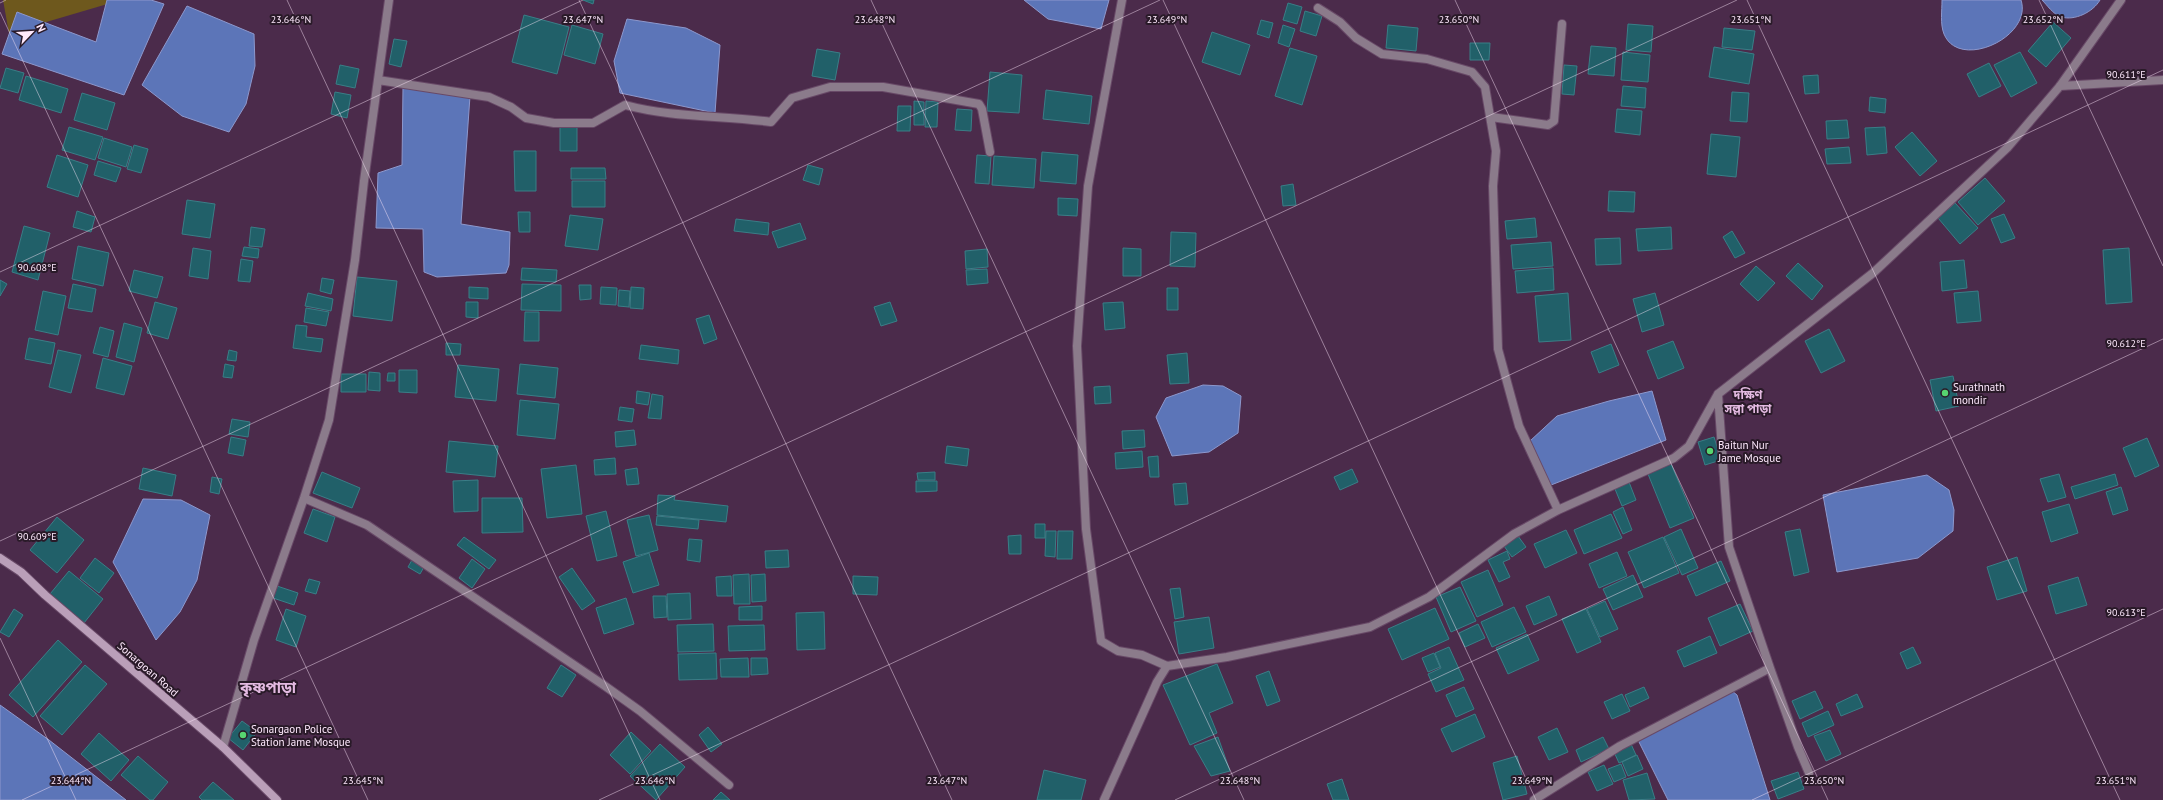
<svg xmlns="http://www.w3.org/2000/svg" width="2163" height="800" font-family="'PT Sans','Noto Sans Bengali',sans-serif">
<rect width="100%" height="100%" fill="#4b2b4b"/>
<!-- green -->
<path fill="#6e581d" d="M3 0H121L9 33Z"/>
<!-- water -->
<path fill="#5c75b8" stroke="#8d98cd" d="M107 0H151L164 4 124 95 2 54 17 12 96 42Z
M1024 0H1109L1101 29 1048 19Z
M1942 0H2021C2033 37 1959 71 1944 34 1940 24 1942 11 1942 0Z
M2042 0H2100C2093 12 2075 21 2061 17 2053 14 2047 5 2042 0Z
M187 6 254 34 255 66 246 104 229 132 182 116 142 85Z
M627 19 686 28 720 45 715 113 620 93 614 61Z
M403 87 470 96 461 224 510 232 509 265 506 273 437 277 424 272 423 229 376 228 378 173 402 165Z
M1203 385 1223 386 1241 396 1238 433 1209 452 1172 456 1156 417 1166 398Z
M1652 391 1666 440 1551 485 1530 441 1557 416 1609 401Z
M1927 475 1949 490 1954 510 1953 531 1918 558 1837 572 1823 495Z
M143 499 181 500 210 515 197 580 180 612 156 640 113 562Z
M1732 691 1737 695 1770 800H1668L1638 740Z
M0 705 49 740 126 800H0Z"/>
<!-- building -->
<path fill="#216069" stroke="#3a7e87" d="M583 0H594L593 4Z
M1288 3 1302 7 1297 24 1283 20Z
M1305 11 1322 16 1316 36 1300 31Z
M524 15 569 27 557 74 512 62Z
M1261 20 1273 23 1269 38 1257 34Z
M2053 22 2071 38 2046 67 2028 51Z
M1628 24 1653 26 1651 52 1626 50Z
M572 25 603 34 595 64 564 55Z
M1283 25 1295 29 1289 47 1278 43Z
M1388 25 1418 28 1416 51 1386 48Z
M1724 28 1755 31 1752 50 1722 47Z
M1212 32 1250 45 1240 75 1202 62Z
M394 39 407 41 401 67 389 64Z
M1470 43H1490L1489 60H1470Z
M1591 46 1616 48 1614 76 1588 74Z
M1714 47 1754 54 1749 84 1709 77Z
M1290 48 1317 56 1302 105 1275 96Z
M817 49 840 53 835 80 812 76Z
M1623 52 1650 55 1648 82 1621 80Z
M2020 52 2037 83 2011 97 1994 65Z
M1989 63 2001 86 1979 97 1967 74Z
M340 65 359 69 355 88 336 84Z
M1564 65 1577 66 1574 95 1562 94Z
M6 68 24 73 18 93 0 88Z
M990 72 1022 75 1019 113 987 111Z
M1818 75 1819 93 1805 94 1803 76Z
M26 76 68 89 61 113 19 100Z
M1623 86 1646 88 1645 108 1621 106Z
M1046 90 1092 96 1089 124 1043 119Z
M335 92 351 95 347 118 331 114Z
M1732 92 1749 93 1747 122 1730 121Z
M82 93 115 103 107 130 74 120Z
M1870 97 1886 99 1885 113 1869 111Z
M914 101 924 102V125H914Z
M926 101 938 102 937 127H925Z
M898 106H911L910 131H897Z
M957 109 972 110 971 131 955 130Z
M1617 109 1642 111 1640 135 1615 132Z
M1847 120 1849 138 1827 139 1826 121Z
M560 125H577V151H560Z
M69 127 103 137 95 160 62 150Z
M1885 127 1887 153 1867 155 1865 128Z
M1912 132 1937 161 1920 176 1895 147Z
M1711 134 1740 137 1736 177 1707 174Z
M104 138 132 147 126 167 98 158Z
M134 145 148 149 141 173 127 169Z
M1849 147 1851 163 1827 164 1825 149Z
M514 151H536V191H515Z
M1042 152 1078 155 1076 184 1040 181Z
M57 155 88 165 78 197 47 187Z
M977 155 991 156 989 184 975 183Z
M994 156 1036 159 1034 188 992 185Z
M98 161 121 168 116 182 94 175Z
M808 165 823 169 819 185 803 180Z
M571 168H605L606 179H571Z
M1985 178 2005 201 1978 225 1958 202Z
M572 181H605V207H572Z
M1293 184 1296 205 1283 206 1281 186Z
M1609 191 1635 192 1634 212 1608 211Z
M1058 198 1078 199 1077 216 1058 215Z
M187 200 215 204 210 238 182 234Z
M1955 203 1978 228 1960 244 1938 218Z
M77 211 95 217 91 232 73 227Z
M518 212H530V232H519Z
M2004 214 2015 238 2001 243 1991 219Z
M570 215 603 219 598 250 565 246Z
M1535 218 1537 237 1507 239 1505 221Z
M736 219 769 223 768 235 734 231Z
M800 223 806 239 778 248 772 232Z
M24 226 50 233 38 280 12 272Z
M251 227 265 229 262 247 249 246Z
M1671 227 1672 249 1638 251 1636 229Z
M1732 231 1745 253 1735 258 1723 237Z
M1171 232 1196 233 1195 267 1170 266Z
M1620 238 1621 264 1596 265 1595 239Z
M1551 242 1553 266 1513 269 1511 245Z
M78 246 109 253 103 286 72 279Z
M244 247 259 249 258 258 242 256Z
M193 248 211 251 208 279 189 276Z
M1123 248 1141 249V276H1123Z
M2129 248 2132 302 2106 304 2103 250Z
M987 249 988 267 966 269 965 251Z
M241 259 253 261 250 282 238 281Z
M1964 260 1967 288 1942 291 1940 262Z
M1798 263 1823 286 1812 300 1786 276Z
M1756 266 1775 283 1758 301 1740 284Z
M522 268 557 270 556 282 521 280Z
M1553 268 1554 290 1517 293 1515 271Z
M987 269 988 283 967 285 966 270Z
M134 270 163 277 157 298 129 291Z
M357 277 397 281 392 321 353 316Z
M322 278 334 280 331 294 320 291Z
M0 280 7 284 0 296Z
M73 284 96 289 92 312 68 308Z
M522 284 561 285V311L521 310Z
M579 285H591V299L580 300Z
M469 287 488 288V299L469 298Z
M601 287 617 288 616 305 600 304Z
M631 287 644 288 643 309 630 308Z
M1167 288H1178V310H1167Z
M619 290 630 291 629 307 618 306Z
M43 291 66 296 58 335 35 330Z
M1978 291 1981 321 1957 323 1954 293Z
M308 293 333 299 331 311 305 306Z
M1568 293 1571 340 1539 342 1535 296Z
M1655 293 1664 325 1642 332 1633 299Z
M155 302 177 308 168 339 147 333Z
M466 302H478V318L466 317Z
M890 302 897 321 881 326 874 307Z
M1123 302 1125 328 1105 330 1103 303Z
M306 308 329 312 326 326 304 322Z
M525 312H539V341H524Z
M709 315 717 339 704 344 696 319Z
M124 323 142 328 134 362 116 357Z
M296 325 307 326 306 337 323 339 321 352 293 348Z
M100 327 114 331 108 357 93 353Z
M1829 329 1845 361 1821 373 1805 341Z
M29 338 55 343 51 364 25 359Z
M1673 341 1684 368 1658 379 1647 351Z
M446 343 461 344 460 355H446Z
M1611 344 1619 365 1599 373 1591 352Z
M641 345 679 350 678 364 639 359Z
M58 350 81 355 71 393 49 387Z
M229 350 237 352 236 361 227 360Z
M1187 353 1189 383 1170 384 1167 355Z
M103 358 132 366 124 395 96 388Z
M225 364 234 366 232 378 223 377Z
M520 364 558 368 555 398 517 394Z
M458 365 499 369 496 401 455 397Z
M399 370H417V393L399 392Z
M369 372 380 373V391L368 390Z
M388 373H395V381H387Z
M341 374H366V392H341Z
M1953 376 1959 406 1936 411 1930 380Z
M1110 386 1111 403 1095 404 1094 387Z
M637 391 650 393 648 405 636 403Z
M652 394 663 396 661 419 648 418Z
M520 400 559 404 555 439 517 435Z
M620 407 634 409 632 422 618 420Z
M232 419 250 422 248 437 229 434Z
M634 430 636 445 616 447 615 432Z
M1144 430 1145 447 1123 449 1122 431Z
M231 437 246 440 243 456 228 453Z
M1714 437 1721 460 1705 465 1698 442Z
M2147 438 2159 466 2135 477 2123 448Z
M449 441 498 446 495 477 446 472Z
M947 446 969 449 967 466 945 463Z
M1142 451 1143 467 1116 469 1115 453Z
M1158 456 1159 477H1150L1148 457Z
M615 458 616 474 595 475 594 460Z
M1671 464 1694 518 1670 528 1648 474Z
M576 465 582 514 547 518 541 469Z
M143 468 176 475 172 496 139 489Z
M637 468 639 484 627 485 625 470Z
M1352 469 1358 482 1340 490 1334 477Z
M322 472 360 488 352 508 313 493Z
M935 472V480H918L917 473Z
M2059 474 2066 497 2048 502 2040 479Z
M2115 474 2118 485 2075 499 2071 487Z
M212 477 222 479 219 494 210 492Z
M478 480V511L454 512 453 481Z
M916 481H937V491L916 492Z
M1629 482 1636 500 1622 506 1615 489Z
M1186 483 1188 504 1175 505 1173 484Z
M2121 487 2128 510 2113 515 2106 492Z
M658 495 675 496 674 500 728 506 726 522 657 515Z
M482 498H522L523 532 482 533Z
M2069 504 2078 533 2051 542 2042 512Z
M1623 507 1632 530 1623 534 1613 512Z
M313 509 335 517 327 542 304 533Z
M606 511 617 556 597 561 586 516Z
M1611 514 1622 538 1584 554 1574 530Z
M649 515 658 550 636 556 627 520Z
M657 516 699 520 698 529 656 525Z
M57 517 84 540 57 573 30 550Z
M1035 524H1045V538H1035Z
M1681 529 1698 568 1682 575 1664 537Z
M1800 529 1809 572 1794 576 1785 532Z
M1566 530 1577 553 1545 568 1534 544Z
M1046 531H1056L1055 557 1045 556Z
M1058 531H1073L1072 559H1057Z
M1021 535V554H1009L1008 536Z
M1518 536 1526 547 1512 557 1504 546Z
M464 537 496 560 489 569 457 545Z
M1663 537 1679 573 1644 588 1628 552Z
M689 539 702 540 700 562 687 560Z
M788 550 789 567 766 568 765 551Z
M1507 551 1510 559 1503 562 1510 577 1499 582 1488 560Z
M1617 552 1627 576 1599 588 1589 564Z
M649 553 659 585 633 593 623 562Z
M2017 557 2027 591 1997 600 1987 567Z
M95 558 114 573 99 593 80 578Z
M472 559 485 569 472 588 459 578Z
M412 560 424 567 420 574 408 567Z
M1721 561 1730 581 1696 596 1687 576Z
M572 568 595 601 582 610 559 577Z
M1488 570 1503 605 1477 617 1461 582Z
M69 571 103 599 84 623 50 594Z
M749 574 750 604H734L733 575Z
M765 574 766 601 752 602 751 575Z
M1633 575 1643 597 1613 610 1603 589Z
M731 576 732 596H717L716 577Z
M853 576 878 577 877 595 853 594Z
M2078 577 2087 605 2056 614 2048 586Z
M309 579 320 582 316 594 305 591Z
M277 586 298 593 294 605 273 598Z
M1460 587 1476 621 1451 632 1436 597Z
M1180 588 1184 617 1175 619 1170 589Z
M690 593 691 619 668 620 667 594Z
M653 596H666L667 617 654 618Z
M1549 596 1557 615 1534 625 1526 606Z
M626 598 634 624 604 634 596 608Z
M1605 601 1618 629 1600 637 1587 609Z
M1740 604 1753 631 1720 646 1708 618Z
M762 606V620H739V607Z
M1514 607 1526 632 1492 647 1481 622Z
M1435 608 1449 639 1402 660 1388 629Z
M14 609 23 615 9 637 0 632Z
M286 609 306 616 296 647 276 640Z
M1586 609 1601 642 1577 653 1562 619Z
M824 612 825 649 797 650 796 613Z
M1209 617 1214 648 1179 654 1174 622Z
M713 624 714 651 678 652 677 625Z
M1478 624 1485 638 1465 647 1459 633Z
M764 625 765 650 729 651 728 626Z
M1527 634 1539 660 1508 674 1496 648Z
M1710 636 1717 653 1684 667 1677 651Z
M58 640 82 662 33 717 9 695Z
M1449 647 1464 680 1436 692 1428 674 1441 668 1435 653Z
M1913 647 1921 663 1907 669 1900 653Z
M716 653 717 679 679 680 678 654Z
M1434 653 1440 667 1428 672 1422 658Z
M748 658 749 677H721L720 659Z
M751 658H767L768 674 751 675Z
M1217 664 1233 703 1209 713 1217 733 1190 745 1163 685Z
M85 665 107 684 62 735 40 716Z
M561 665 576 675 562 697 547 688Z
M1269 671 1280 701 1267 706 1256 676Z
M1464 687 1474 709 1456 717 1446 695Z
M1644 687 1649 698 1630 707 1625 695Z
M1815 691 1823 708 1800 719 1792 701Z
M1622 694 1630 711 1612 719 1604 702Z
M1857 694 1863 707 1841 716 1836 704Z
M1828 711 1834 725 1808 737 1802 723Z
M1475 714 1485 737 1452 752 1441 729Z
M242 721 257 732 243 750 228 738Z
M708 727 722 744 711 752 699 735Z
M1557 728 1568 752 1549 760 1538 737Z
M1830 730 1841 754 1826 761 1814 736Z
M631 732 651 751 630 774 610 755Z
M99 733 129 760 111 781 81 754Z
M1218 737 1230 771 1211 776 1194 746Z
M1603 737 1609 749 1581 762 1576 750Z
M660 744 685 767 656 800 630 776Z
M1631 744 1636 755 1619 763 1614 752Z
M1637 755 1643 769 1628 776 1622 762Z
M138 756 168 782 153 800H150L121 775Z
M1517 756 1527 794 1503 800 1493 763Z
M1621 764 1626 777 1614 782 1608 769Z
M1604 765 1613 784 1597 791 1588 772Z
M1044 770 1086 780 1081 800H1037Z
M1798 772 1804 789 1778 799 1771 781Z
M1647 773 1655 799 1629 800 1623 780Z
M1342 779 1349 800H1333L1327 784Z
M213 782 234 800H202L199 797Z
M721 792 730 800H713Z"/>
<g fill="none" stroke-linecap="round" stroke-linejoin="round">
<!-- minor casing -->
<g stroke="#684967" stroke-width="10">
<path id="minor" d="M1122 0 1088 186 1077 346 1086 529 1101 641 1118 651 1142 655 1167 666
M1318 8 1340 22 1356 38 1382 54 1427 59 1472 72 1485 87 1496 151 1493 186 1498 349 1519 426 1558 510
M378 80 489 97 511 107 526 118 554 123H593L625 105C673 118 722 115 771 122L792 98 830 87H883L979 104 982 109 990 152
M2060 86 2163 80
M1491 117 1548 125 1554 121 1562 24
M304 498 367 525 605 686 640 711 729 785
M1770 668 1798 747 1809 773
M223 747 254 640 304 498 329 420 355 260 364 181 389 0
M1104 800 1157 682 1167 666 1227 657 1370 627 1429 597 1514 534 1558 510 1674 458 1689 446 1718 394 1873 273 2008 147 2060 86 2121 0
M1534 800 1620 746 1770 668 1729 547 1718 394"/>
</g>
<!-- secondary casing -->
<g stroke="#684967" stroke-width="10">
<path id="secondary" d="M0 558 21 572 45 595 223 747 277 800"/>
</g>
<!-- minor -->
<use href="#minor" stroke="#8b7b8b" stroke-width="8"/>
<!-- secondary -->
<use href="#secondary" stroke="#ba9fb9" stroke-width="8"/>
</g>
<!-- ticks -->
<path fill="none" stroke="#fee9fd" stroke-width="1" stroke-opacity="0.45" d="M287 0 660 800M579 0 952 800M871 0 1244 800M1163 0 1536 800M1455 0 1828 800M1747 0 2120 800M2039 0 2163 266M0 3 6 0M0 12 368 800M0 272 583 0M0 541 1160 0M0 638 76 800M22 800 1737 0M599 800 2163 70M1175 800 2163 339M1752 800 2163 609"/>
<!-- markers -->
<g fill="#57d570" stroke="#291a28" stroke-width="1.5">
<circle cx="1945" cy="393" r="4"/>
<circle cx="1710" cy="451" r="4"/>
<circle cx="243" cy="735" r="4"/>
</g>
<g text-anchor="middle" stroke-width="4" stroke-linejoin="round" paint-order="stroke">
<!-- poi labels -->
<g font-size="11" fill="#fee9fd" stroke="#291a28" text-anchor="start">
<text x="1953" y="391">Surathnath<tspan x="1953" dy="13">mondir</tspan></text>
<text x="1718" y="449">Baitun Nur<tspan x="1718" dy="13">Jame Mosque</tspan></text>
<text x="251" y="733">Sonargaon Police<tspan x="251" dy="13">Station Jame Mosque</tspan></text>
</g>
<!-- street labels -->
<g font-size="11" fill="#fee9fd" stroke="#291a28">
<text transform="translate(148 669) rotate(41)" y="4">Sonargoan Road</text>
</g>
<!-- neighbourhood labels -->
<g font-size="12" font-weight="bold" fill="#e3bae1" stroke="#291a28">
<text x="1748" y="399">দক্ষিণ<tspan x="1748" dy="14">সল্লা পাড়া</tspan></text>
</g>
<!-- district labels -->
<g font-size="15" font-weight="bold" fill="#e3bae1" stroke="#291a28">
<text x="268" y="693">কৃষ্ণপাড়া</text>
</g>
</g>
<g font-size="10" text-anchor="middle" fill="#fee9fd" stroke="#291a28" stroke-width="4" stroke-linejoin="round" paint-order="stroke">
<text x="291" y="23">23.646°N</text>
<text x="583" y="23">23.647°N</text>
<text x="875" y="23">23.648°N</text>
<text x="1167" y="23">23.649°N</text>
<text x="1459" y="23">23.650°N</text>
<text x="1751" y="23">23.651°N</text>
<text x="2043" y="23">23.652°N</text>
<text x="2126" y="78">90.611°E</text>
<text x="37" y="271">90.608°E</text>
<text x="2126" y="347">90.612°E</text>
<text x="37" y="540">90.609°E</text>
<text x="2126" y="616">90.613°E</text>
<text x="947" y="784">23.647°N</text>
<text x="1240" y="784">23.648°N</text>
<text x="71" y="784">23.644°N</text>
<text x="363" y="784">23.645°N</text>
<text x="655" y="784">23.646°N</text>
<text x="1532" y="784">23.649°N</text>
<text x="1824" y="784">23.650°N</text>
<text x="2116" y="784">23.651°N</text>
</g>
<!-- north arrow -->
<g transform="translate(32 32) rotate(65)" stroke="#291a28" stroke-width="3" paint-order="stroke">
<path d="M0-3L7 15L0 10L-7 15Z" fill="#fee9fd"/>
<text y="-6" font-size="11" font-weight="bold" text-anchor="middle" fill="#fee9fd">N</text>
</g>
</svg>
